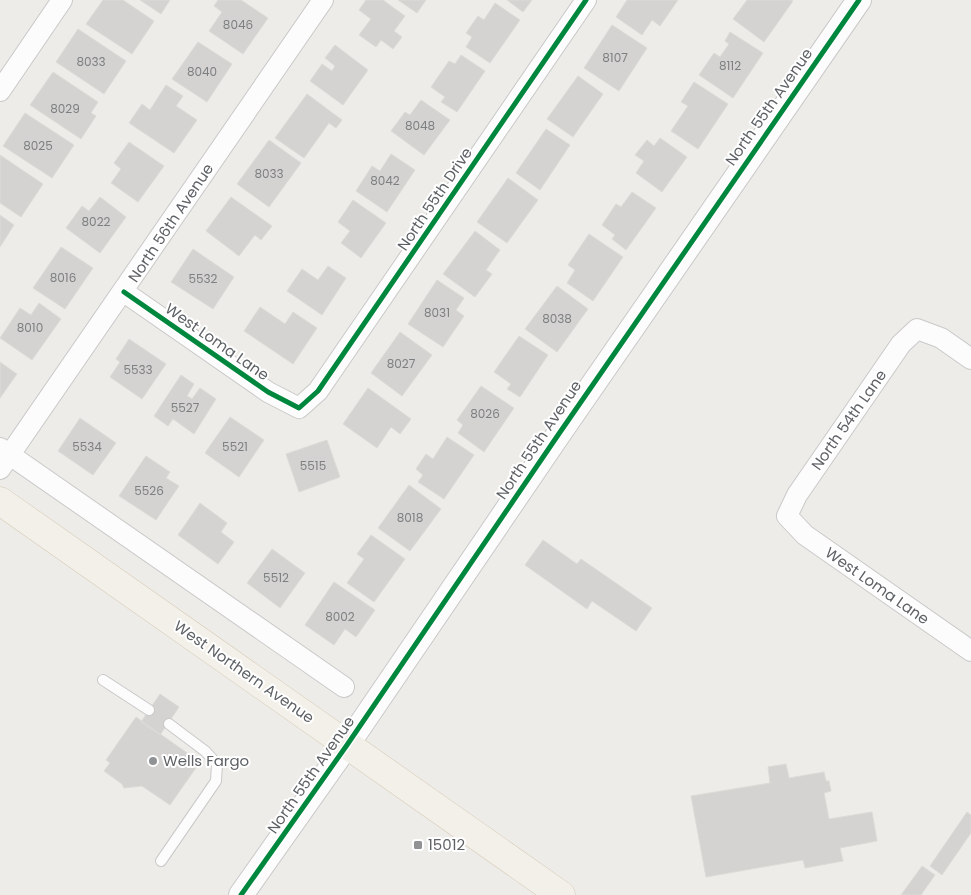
<svg xmlns="http://www.w3.org/2000/svg" width="971" height="895" font-family="Poppins,sans-serif">
<rect width="100%" height="100%" fill="#eeece8"/>
<!-- building -->
<path fill="#d5d3d1" stroke="#dddbd7" d="M103 0H123L154 21 132 54 86 24Z
M140 0H170L161 14Z
M218 0H241L268 18 243 54 209 31 222 12 214 6Z
M366 0H383L405 16 394 31 402 37 393 49 381 40 376 47 359 35 371 19 359 10Z
M398 0H426L417 13Z
M507 0H532L523 12Z
M627 0H678L660 26 652 20 642 35 616 17Z
M747 0H791L793 1 764 42 733 19Z
M495 3 520 20 490 63 466 47 472 37 466 33 478 16 484 20Z
M612 25 647 48 619 91 584 68Z
M78 29 126 61 104 94 56 62Z
M730 32 763 53 733 98 699 75 714 53 720 57 729 44 725 41Z
M198 42 232 64 207 102 172 79Z
M335 45 368 70 343 105 310 81 322 64 332 71 335 66 325 58Z
M461 55 485 71 457 112 441 102 445 97 431 87 449 61 455 64Z
M53 72 98 102 91 113 96 116 81 139 30 105Z
M578 76 603 94 573 137 547 119Z
M694 82 728 104 698 149 671 131 688 106 681 102Z
M166 85 183 96 176 106 197 120 174 153 129 123 142 104 150 110Z
M307 94 342 120 336 128 329 123 304 158 275 138Z
M421 100 450 120 424 155 391 131 405 112 410 115Z
M25 113 74 145 52 178 3 146Z
M546 129 570 145 540 190 516 173Z
M660 138 687 157 662 192 636 173 644 161 635 155 647 140 654 146Z
M269 140 301 163 269 207 237 184Z
M129 142 164 166 138 202 111 183 121 169 114 163Z
M391 154 415 170 387 212 356 191 372 166 380 171Z
M0 155 43 184 21 217 0 203Z
M508 178 538 200 507 243 477 222Z
M632 192 656 208 626 250 612 239 615 235 602 225 616 204 621 207Z
M100 197 126 217 100 253 66 228 82 206 89 211Z
M231 197 272 226 261 240 255 235 239 256 206 231Z
M353 200 386 223 361 258 341 243 350 231 338 222Z
M0 215 14 225 0 247Z
M475 231 500 250 486 270 492 274 475 297 443 274Z
M589 234 623 257 593 301 567 283 575 270 568 265Z
M61 247 93 268 65 309 33 288Z
M193 249 234 277 213 309 171 282Z
M328 266 346 278 322 315 287 291 302 269 318 280Z
M437 280 464 298 456 310 464 316 443 347 408 324Z
M557 286 588 309 557 352 525 329Z
M39 303 61 319 32 360 0 338 20 308 31 315Z
M260 307 285 324 293 312 317 328 293 364 244 331Z
M400 332 432 355 402 396 371 373Z
M519 336 548 355 520 397 507 389 511 384 494 372Z
M129 339 166 364 142 399 110 377 120 362 116 359Z
M0 362 17 374 0 398Z
M181 375 194 384 187 396 192 399 200 388 216 399 194 434 173 419 168 426 154 416Z
M481 386 514 408 484 452 458 433 463 425 457 420Z
M368 388 411 419 400 434 391 427 377 448 343 424Z
M230 417 264 440 239 477 205 453Z
M80 418 116 443 93 475 58 451Z
M447 437 474 455 444 499 418 482 423 475 416 469 426 454 433 459Z
M327 440 340 477 299 492 286 454Z
M146 456 170 472 166 478 179 486 156 520 119 496Z
M409 485 441 509 410 551 378 528Z
M200 503 227 523 221 532 234 542 218 564 178 535Z
M371 535 405 559 374 602 347 583 364 559 357 554Z
M543 540 577 564 581 559 652 608 636 631 592 601 587 609 525 565Z
M272 549 305 573 280 608 247 583Z
M334 582 375 610 356 637 345 629 334 645 305 625Z
M160 694 179 707 160 735 141 722Z
M136 717 200 762 170 805 142 786 124 788 122 784 104 771 110 763 106 760Z
M786 764 789 778 824 772 826 781H829L831 791 824 793 829 819 872 812 877 841 840 848 843 861 805 868 803 860 706 877 691 796 770 783 768 767Z
M967 812 971 815V833L942 875 930 866Z
M922 866 935 875 921 895H901Z"/>
<g fill="none" stroke-linecap="round" stroke-linejoin="round">
<!-- service casing -->
<g stroke="#c9c9c9" stroke-width="12">
<path id="service" d="M103 680 149 710
M161 861 216 781 217 764 205 751 169 724"/>
</g>
<!-- minor casing -->
<g stroke="#c9c9c9" stroke-width="22">
<path id="minor" d="M0 91 62 0
M124 292 268 392 299 408 318 391 586 0
M971 359 941 338 917 329 901 344 797 495 787 516 805 535 971 651
M0 448 344 687
M0 469 323 0"/>
</g>
<!-- tertiary casing -->
<g stroke="#c9c9c9" stroke-width="26">
<path id="tertiary" d="M241 895 347 745 556 438 859 0"/>
</g>
<!-- primary casing -->
<g stroke="#d5cbb6" stroke-width="29">
<path id="primary" d="M0 501 561 895"/>
</g>
<!-- service -->
<use href="#service" stroke="#fcfcfc" stroke-width="10"/>
<!-- minor -->
<use href="#minor" stroke="#fcfcfc" stroke-width="20"/>
<!-- tertiary -->
<use href="#tertiary" stroke="#fcfcfc" stroke-width="24"/>
<!-- primary -->
<use href="#primary" stroke="#f3f0e9" stroke-width="28"/>
<!-- cycleway casing -->
<g stroke="#fff" stroke-width="8">
<path id="cycleway" d="M124 292 268 392 299 408 318 391 586 0
M241 895 347 745 556 438 859 0"/>
</g>
<!-- cycleway -->
<use href="#cycleway" stroke="#00873e" stroke-width="5"/>
</g>
<!-- markers -->
<g fill="#909294" stroke="#fff" stroke-width="2">
<circle cx="153" cy="761" r="5"/>
<rect x="413" y="840" width="10" height="10" rx="2.5"/>
</g>
<g text-anchor="middle" stroke-width="4" stroke-linejoin="round" paint-order="stroke">
<!-- number labels -->
<g font-size="12" fill="#7d8082">
<text x="238" y="29">8046</text>
<text x="615" y="62">8107</text>
<text x="91" y="66">8033</text>
<text x="730" y="70">8112</text>
<text x="202" y="76">8040</text>
<text x="65" y="113">8029</text>
<text x="420" y="130">8048</text>
<text x="38" y="150">8025</text>
<text x="269" y="178">8033</text>
<text x="385" y="185">8042</text>
<text x="96" y="226">8022</text>
<text x="63" y="282">8016</text>
<text x="203" y="283">5532</text>
<text x="437" y="317">8031</text>
<text x="557" y="323">8038</text>
<text x="30" y="332">8010</text>
<text x="401" y="368">8027</text>
<text x="138" y="374">5533</text>
<text x="185" y="412">5527</text>
<text x="485" y="418">8026</text>
<text x="87" y="451">5534</text>
<text x="235" y="451">5521</text>
<text x="313" y="470">5515</text>
<text x="149" y="495">5526</text>
<text x="410" y="522">8018</text>
<text x="276" y="582">5512</text>
<text x="340" y="621">8002</text>
</g>
<!-- street labels -->
<g font-size="15" fill="#5e6266" stroke="#fff">
<text transform="translate(769 107) rotate(-55)" y="5">North 55th Avenue</text>
<text transform="translate(435 199) rotate(-56)" y="5">North 55th Drive</text>
<text transform="translate(171 223) rotate(-56)" y="5">North 56th Avenue</text>
<text transform="translate(217 342) rotate(35)" y="5">West Loma Lane</text>
<text transform="translate(849 420) rotate(-55)" y="5">North 54th Lane</text>
<text transform="translate(539 440) rotate(-56)" y="5">North 55th Avenue</text>
<text transform="translate(877 586) rotate(35)" y="5">West Loma Lane</text>
<text transform="translate(244 672) rotate(35)" y="5">West Northern Avenue</text>
<text transform="translate(311 775) rotate(-55)" y="5">North 55th Avenue</text>
</g>
<!-- poi labels -->
<g font-size="15" fill="#5e6266" stroke="#fff" text-anchor="start">
<text x="163" y="766">Wells Fargo</text>
<text x="428" y="850">15012</text>
</g>
</g>
</svg>
